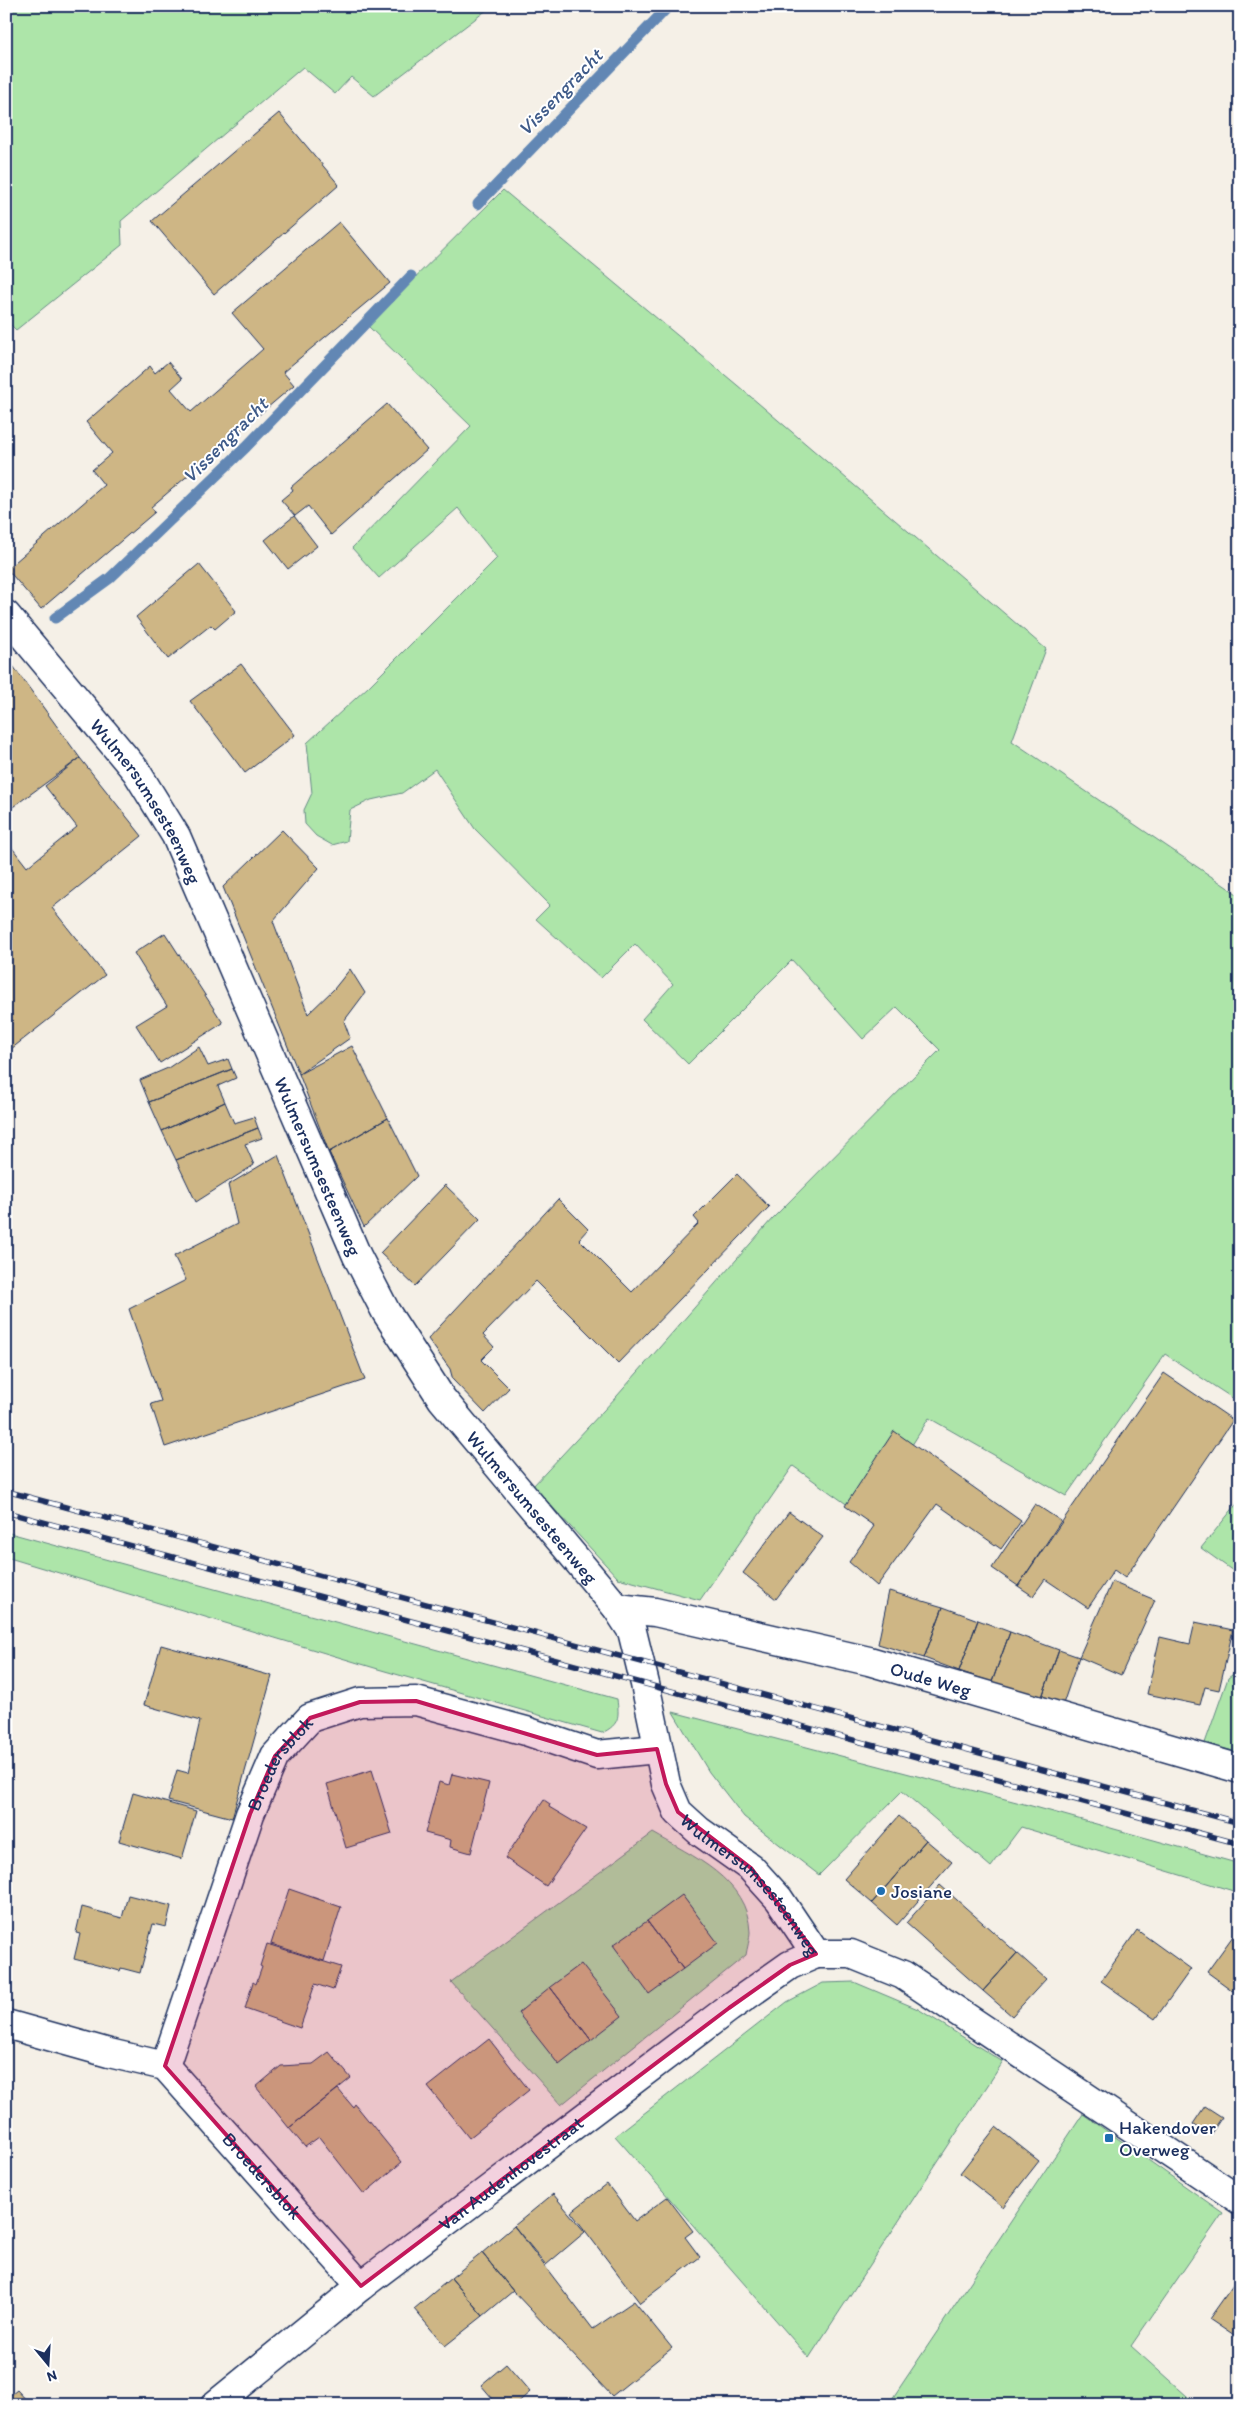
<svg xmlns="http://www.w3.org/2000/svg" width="1246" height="2411" font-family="Itim,sans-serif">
<rect width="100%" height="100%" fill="#f5f0e7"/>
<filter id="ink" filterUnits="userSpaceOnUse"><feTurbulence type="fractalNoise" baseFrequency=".02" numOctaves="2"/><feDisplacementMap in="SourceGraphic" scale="10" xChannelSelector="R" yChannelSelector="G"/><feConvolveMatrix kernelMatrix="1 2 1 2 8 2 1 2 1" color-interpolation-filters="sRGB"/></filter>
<g filter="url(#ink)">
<!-- green -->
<path fill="#ade5a9" stroke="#648a84" d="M6 6H492L374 96 351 77 335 94 303 67 121 221 122 245 16 330 6 320Z
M503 190 737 385 1046 649 1012 741 1240 896V1403L1165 1354 1066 1496 929 1418 866 1518 793 1466 700 1600 618 1578 533 1486 617 1396 772 1219 940 1050 897 1007 863 1039 792 960 688 1064 642 1019 673 984 635 944 601 978 536 919 550 905 475 829 435 769 402 793 371 800 350 810 347 841 332 845 316 836 305 824 304 810 312 793 307 743 368 687 497 558 458 508 379 578 352 548 471 426 367 325Z
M1240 1500V1576L1201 1548Z
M6 1532 617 1699C619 1717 620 1724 602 1733L378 1669 6 1557Z
M1240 1669V1753L1205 1743 1228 1678Z
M673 1712 1028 1805 1240 1864V1893L1021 1827 991 1867 902 1791 819 1875 744 1817 709 1772Z
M653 1833C692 1856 748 1879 750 1932 750 1939 747 1948 746 1955L561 2105 451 1982Z
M854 1982 918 2009 1003 2062 809 2358 615 2136 787 2002 823 1983Z
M1083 2114 1223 2213 1131 2346 1197 2405H888Z"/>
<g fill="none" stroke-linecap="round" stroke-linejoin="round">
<!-- stream -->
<path stroke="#6287b4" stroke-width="11" d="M478 204 669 6
M55 618 110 578 246 447 411 276"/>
</g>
<!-- building -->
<path fill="#ceb685" stroke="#1b2f5e" d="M279 113 339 185 214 294 152 221Z
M339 222 390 283 283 372 294 385 151 507 155 512 41 609 7 569 104 485 92 470 112 453 86 422 150 366 155 373 168 362 182 379 171 389 191 412 263 349 232 313Z
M387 404 427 450 331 535 308 506 295 516 281 500 293 490 291 487Z
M294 516 317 546 288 569 265 540Z
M199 564 236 611 215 629 211 625 168 659 136 617Z
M8 659 80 758 10 809 6 803Z
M241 664 295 735 245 773 190 701Z
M80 758 142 836 52 908 105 975 6 1053V840L27 867 77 827 45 786Z
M282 830 319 868 273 921 308 1014 334 989 350 969 365 993 344 1021 350 1038 299 1074 223 887Z
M165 933 223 1023 160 1063 136 1025 167 1006 134 953Z
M352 1046 388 1118 329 1152 299 1074Z
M199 1047 208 1066 228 1059 232 1069 149 1102 140 1080 168 1068Z
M232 1069 236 1078 218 1086 225 1102 162 1131 149 1102Z
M225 1102 234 1123 254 1117 258 1128 176 1160 162 1131Z
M388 1118 417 1176 364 1227 329 1152Z
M258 1128 262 1138 245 1144 254 1165 196 1202 176 1160Z
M278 1155 365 1380 165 1447 151 1404 161 1401 129 1309 186 1280 174 1256 237 1224 228 1185Z
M737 1174 769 1207 618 1363 536 1281 483 1335 494 1347 481 1360 509 1388 485 1413 453 1380 450 1369 428 1339 558 1199 588 1229 579 1239 632 1292 699 1223 694 1217Z
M445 1185 480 1219 415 1286 380 1253Z
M1164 1373 1233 1420 1125 1578 1114 1570 1088 1608 1045 1579 1033 1596 1018 1586Z
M894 1431 1021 1521 1001 1549 937 1504 877 1586 849 1562 874 1526 845 1506Z
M1035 1504 1061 1521 1018 1586 992 1568Z
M789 1512 823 1537 776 1599 743 1573Z
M1112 1582 1155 1600 1121 1675 1079 1657Z
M889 1591 943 1607 924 1658 878 1644Z
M943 1607 978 1620 959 1671 924 1658Z
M978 1620 1010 1632 992 1682 959 1671Z
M1195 1622 1233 1630 1219 1690 1205 1687 1200 1705 1147 1694 1160 1637 1190 1644Z
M1010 1632 1059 1650 1042 1697 992 1682Z
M161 1645 272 1676 232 1818 168 1801 177 1770 188 1773 200 1721 144 1705Z
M1059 1650 1079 1657 1063 1704 1042 1697Z
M372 1770 392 1834 346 1848 327 1784Z
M452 1774 489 1783 471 1853 450 1847 451 1840 425 1833 439 1782 449 1785Z
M133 1793 196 1811 182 1859 119 1841Z
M544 1800 550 1804 549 1807 586 1829 546 1886 505 1858Z
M899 1816 926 1840 872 1903 844 1879Z
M926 1840 952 1862 897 1925 872 1903Z
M940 1885 1017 1953 983 1991 906 1923Z
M289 1889 341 1907 324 1961 271 1944Z
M128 1895 171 1906 166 1927 153 1924 140 1973 121 1968 120 1971 74 1959 80 1934 76 1933 82 1907 122 1918Z
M682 1895 718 1943 683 1969 647 1921Z
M647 1921 683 1969 649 1994 613 1945Z
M1137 1930 1191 1969 1155 2019 1101 1981Z
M1233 1936 1240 1941V1996L1207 1972Z
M267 1944 341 1967 333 1990 315 1984 300 2028 245 2009 253 1982 256 1984 262 1967 260 1966Z
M1017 1953 1046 1979 1012 2016 983 1991Z
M581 1964 622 2016 591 2040 550 1987Z
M550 1987 591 2040 559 2065 518 2013Z
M489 2039 529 2090 469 2138 428 2087Z
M329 2052 351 2078 289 2128 256 2087 281 2066 313 2064Z
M338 2089 353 2107 355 2104 402 2162 364 2194 319 2137 305 2147 289 2128Z
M1205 2106 1222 2117 1210 2135 1193 2124Z
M996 2127 1039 2161 1003 2207 960 2173Z
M607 2184 635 2221 667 2197 693 2231 685 2237 700 2257 640 2303 571 2212Z
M553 2194 585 2232 546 2265 514 2226Z
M514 2226 593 2329 634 2301 672 2348 612 2396 513 2291 482 2253Z
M482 2253 513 2291 483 2316 451 2278Z
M451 2278 483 2316 445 2346 414 2309Z
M1236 2281 1240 2284V2340L1209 2319Z
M506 2364 530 2392 515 2405H498L481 2385Z
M17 2390 31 2405H6V2399Z"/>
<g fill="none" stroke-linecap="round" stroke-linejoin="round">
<!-- street casing -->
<g stroke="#1b2f5e" stroke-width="31">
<g id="street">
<path id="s1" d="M617 1608 655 1612 869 1661 1240 1769"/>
<path id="s2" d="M6 2024 109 2053 165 2066 361 2286"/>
<path id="s3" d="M165 2066 250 1814 275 1756 310 1718 360 1702 416 1701 526 1731 597 1755 657 1749"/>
<path id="s4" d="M215 2405 361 2286 729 2008 790 1965 816 1954"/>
</g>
</g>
<!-- secondary casing -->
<g stroke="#1b2f5e" stroke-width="31">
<g id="secondary">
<path id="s5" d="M6 615 136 771 176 836 357 1256 386 1312 442 1399 617 1608 632 1631 645 1684 666 1784 678 1812 699 1831 751 1868 779 1899 816 1954H851L903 1975 1240 2200"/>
</g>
</g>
<!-- street -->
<use href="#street" stroke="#fff" stroke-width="28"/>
<!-- secondary -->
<use href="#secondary" stroke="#fff" stroke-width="28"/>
<!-- rail casing -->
<g stroke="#1b2f5e" stroke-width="5.5">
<path id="rail" d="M6 1491 1240 1823
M6 1512 1240 1844"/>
</g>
<!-- rail -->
<use href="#rail" stroke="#fff" stroke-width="4" stroke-dasharray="11" stroke-linecap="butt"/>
</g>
</g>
<!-- marked area -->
<path fill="#c2185b" fill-opacity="0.2" stroke="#c2185b" stroke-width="4" stroke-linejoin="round" d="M416 1701 597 1755 657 1749 666 1784 678 1812 751 1868 816 1954 790 1965 729 2008 361 2286 165 2066 250 1814 275 1756 310 1718 360 1702Z"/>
<!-- markers -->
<g fill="#1f6fb2" stroke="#fff" stroke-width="2">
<circle cx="881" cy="1891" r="5"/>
<rect x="1104" y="2133" width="10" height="10" rx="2.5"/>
</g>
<g text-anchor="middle" stroke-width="4" stroke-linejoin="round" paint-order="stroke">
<!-- street labels -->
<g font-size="19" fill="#1b2f5e" stroke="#fff">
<text dy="7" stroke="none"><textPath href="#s5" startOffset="234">Wulmersumsesteenweg</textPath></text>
<text dy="7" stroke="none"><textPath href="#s5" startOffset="639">Wulmersumsesteenweg</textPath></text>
<text dy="7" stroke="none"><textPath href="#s5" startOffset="1044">Wulmersumsesteenweg</textPath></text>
<text dy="7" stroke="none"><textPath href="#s1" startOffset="322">Oude Weg</textPath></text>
<text dy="7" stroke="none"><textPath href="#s3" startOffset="325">Broedersblok</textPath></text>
<text dy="7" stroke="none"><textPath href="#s5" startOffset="1494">Wulmersumsesteenweg</textPath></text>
<text dy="7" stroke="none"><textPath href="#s4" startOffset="376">Van Audenhovestraat</textPath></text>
<text dy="7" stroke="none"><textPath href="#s2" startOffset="311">Broedersblok</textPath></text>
</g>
<!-- poi labels -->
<g font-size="19" fill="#1b2f5e" stroke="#fff" text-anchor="start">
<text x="891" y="1898">Josiane</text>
<text x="1119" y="2134">Hakendover<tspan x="1119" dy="22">Overweg</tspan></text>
</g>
<!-- water labels -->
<g font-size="20" font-style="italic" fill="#3f5b89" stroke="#fff">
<text transform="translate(560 92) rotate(-46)" y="7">Vissengracht</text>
<text transform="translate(225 440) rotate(-45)" y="7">Vissengracht</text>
</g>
</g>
<!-- margin -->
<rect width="1246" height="2411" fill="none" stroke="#fff" stroke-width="25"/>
<rect x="12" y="12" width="1221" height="2386" fill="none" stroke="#1b2f5e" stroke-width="2" filter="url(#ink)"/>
<!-- north arrow -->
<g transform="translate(48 2364) rotate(162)" stroke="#ffffff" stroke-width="4" paint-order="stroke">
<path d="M0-4L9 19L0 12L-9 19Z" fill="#1b2f5e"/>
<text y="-8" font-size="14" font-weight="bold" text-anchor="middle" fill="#1b2f5e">N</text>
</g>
</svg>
